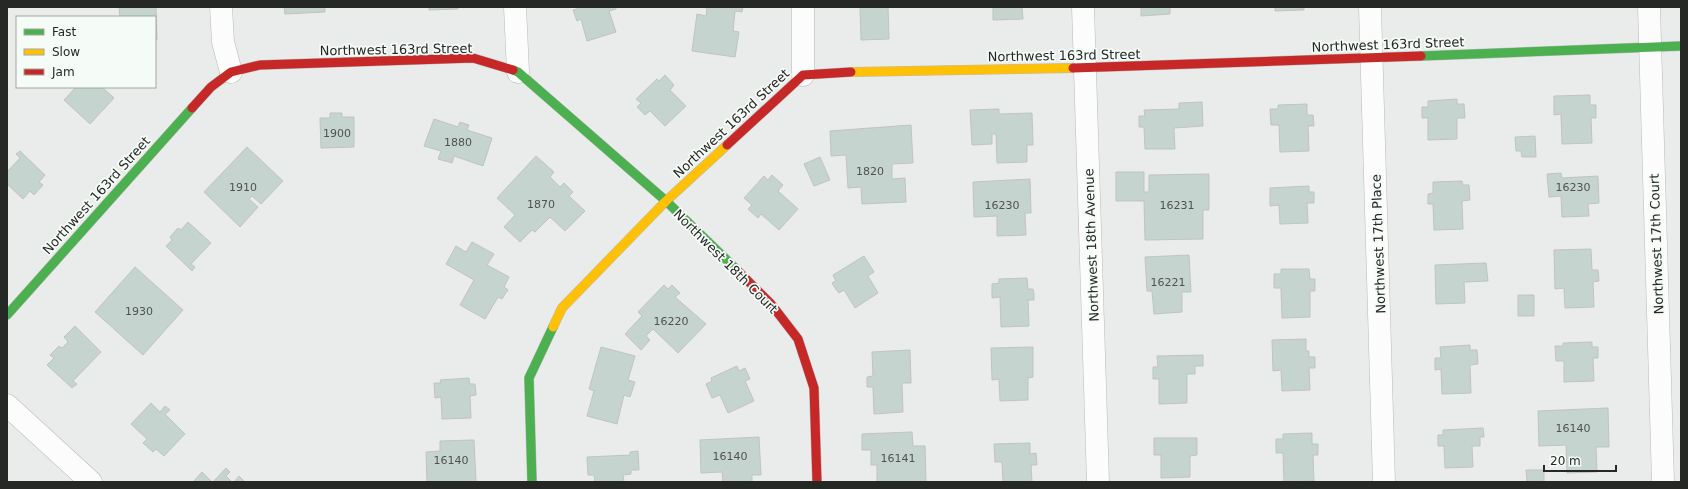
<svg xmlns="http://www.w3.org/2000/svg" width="1688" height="489" font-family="'DejaVu Sans',sans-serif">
<rect width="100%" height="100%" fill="#e9ecea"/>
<!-- building -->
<path fill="#c6d4cf" stroke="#c0c3c2" d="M114 7H156L157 40H155V17H120L119 7Z
M284 7H325V12L285 14Z
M429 7H458V9L429 10Z
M577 7H616V9L609 11 616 32 587 41 581 19 577 21 573 10 578 9Z
M700 7H743L742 12 735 11 733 31 739 32 735 57 692 51 697 14 706 16 707 8Z
M860 7H888L889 39 861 40Z
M993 7H1022L1023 19 993 20Z
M1141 7H1170V14L1141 16Z
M1275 7H1304V10L1275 11Z
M665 75 674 85 670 90 686 106 665 126 650 111 645 115 637 107 641 103 636 99 657 79 659 81Z
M76 87H102L114 98 90 124 64 100Z
M1590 95V105H1596V118H1591L1592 143 1562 144 1561 114 1554 115V96Z
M1457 99V104H1464L1465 118H1457V139L1428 140V118H1422V107H1428V101Z
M1202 102 1203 126 1174 128 1175 149H1145L1144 127H1139V116H1145L1144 110 1179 109V103Z
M1307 104V115H1313L1314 126H1308L1309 151 1280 152 1279 125H1271L1270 109H1278V105Z
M999 109V114L1032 113 1033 145H1027V162L997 163 996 134H992V144L972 145 970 110Z
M330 113H342V117H354V147L321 148 320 118H330Z
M434 119 458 127 460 122 469 125 467 130 492 138 483 166 454 156 452 163 438 159 441 151 424 146Z
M911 125 913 163 892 164V179L905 178 906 202 862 204 861 187 848 188 846 155 831 156 830 131Z
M1535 136 1536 157H1522L1521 151H1516L1515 137Z
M247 147 283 181 261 204 252 196 249 199 258 207 240 227 204 192Z
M20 151 45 175 39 182 43 185 34 195 30 191 23 199 7 184V172L20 158 16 154Z
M536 156 554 172 550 177 560 187 564 183 573 192 569 196 585 211 565 231 550 217 535 232 532 230 520 242 504 227 515 215 497 198Z
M820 157 830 180 814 186 804 164Z
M1116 172H1144V192H1149V175L1209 174V210H1203V239L1145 240 1144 201H1116Z
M1561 173 1562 178 1598 176 1599 203 1588 204 1589 216 1562 217 1561 196 1549 197 1547 174Z
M772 175 783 185 778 191 798 209 779 230 761 214 758 218 748 209 752 205 744 198 764 176 768 180Z
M1030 179 1031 213H1025L1026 235 997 236V216L974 217 973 182Z
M1462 181 1463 185H1469L1470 200 1462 201 1463 229 1434 230 1433 204H1428V194L1433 193V182Z
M1309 186V192H1314V203H1307L1308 223 1280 224 1279 205 1270 206V188Z
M188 222 211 243 191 264 195 267 192 271 166 246 172 240 170 237 178 228 181 230Z
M472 242 494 254 487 265 509 277 504 287 508 290 505 294 502 299 498 297 485 319 460 305 474 280 446 264 456 246 466 252Z
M1591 249 1592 270H1598L1599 281 1593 282 1594 307 1565 308 1564 288 1555 289 1554 250Z
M1189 255 1191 292H1182V312L1154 314 1152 291H1147L1145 257Z
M864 256 874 272 868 276 878 293 855 308 844 290 839 293 835 288 832 283 836 281 833 275Z
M1486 263 1488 281 1464 282 1465 303 1436 304 1435 265Z
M135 267 183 310 143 355 95 312Z
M1281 269H1309L1310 279H1315V291H1310V317L1282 318 1281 288H1274V274H1281Z
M1027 278 1028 289H1033L1034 294V300H1028L1029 326 1001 327 1000 297 992 298V284L999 283V279Z
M664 285 668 289 672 285 680 293 675 297 706 324 678 353 653 329 646 336 650 340 641 350 625 334 642 316 638 312Z
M1518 295H1534V316H1518Z
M75 326 101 352 73 381 77 384 72 388 47 365 54 358 50 355 59 346 62 348 68 342 64 337Z
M1306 339V351H1309V357H1315V368H1309L1310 390 1282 391 1281 370 1273 371 1272 340Z
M1592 342V347H1598V358H1593L1594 381 1564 382V361H1556L1555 346H1563V343Z
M1470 345V350H1477L1478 364 1470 365 1471 393 1442 394 1441 369 1435 370V358H1441L1440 347Z
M601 347 635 356 628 380 635 382 630 397 624 395 617 424 587 416 594 391 589 389Z
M1033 347V377L1028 378V400L1000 401 999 379 992 380 991 348Z
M910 350 911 383H902L903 412 874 414 873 387H867V377L873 376 872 352Z
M1203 355V366H1195V374H1187V403L1159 404V379H1153V367H1158L1157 356Z
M737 366 739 371 745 368 750 379 745 381 754 401 728 413 720 395 712 398 706 384 712 381 711 378Z
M469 378 470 384H475L476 395 470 396 471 418 442 419 441 397 435 398 434 383H441L440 380Z
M151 403 160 412 165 406 170 410 165 414 185 434 164 456 156 449 153 452 143 443 147 439 131 424Z
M1608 408 1609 447H1596L1597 472 1567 473 1566 445 1539 446 1538 411Z
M1483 428 1484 437H1480V446H1472L1473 467 1445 468 1444 446H1438V435H1443V430Z
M912 432 913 446H925L926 482H877V465H871V450H862V434Z
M1312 433V444H1318V455H1313L1314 481 1284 482 1283 453H1276V439H1283V434Z
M759 437 761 475H752V482H723L722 472 701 473 700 440Z
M1154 438H1197V455L1190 456V477L1161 478V455H1154Z
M474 440 476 482H427L426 452 440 451V441Z
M1030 443V454L1036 453 1037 465H1031L1032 482H1003L1002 462H995L994 444Z
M638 451 639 470H631V474L623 475 624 482H595L594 475H588L587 457 630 455V452Z
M226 468 230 472 226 476 232 482H213Z
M1526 470H1544V482H1527Z
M202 472 212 482H193Z
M239 476 245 482H234Z"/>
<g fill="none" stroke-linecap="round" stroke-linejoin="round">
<!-- street casing -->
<g stroke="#b9bab9" stroke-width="23">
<path id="street" d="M221 7 223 42 231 72
M515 7 518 72
M1083 7 1098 482
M1370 7 1384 482
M1649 7 1663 482
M803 75V7
M7 405 91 482"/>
</g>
<!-- fast casing -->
<g stroke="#b9bab9" stroke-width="10">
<path id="fast" d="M1421 56 1681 46
M513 70 518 72 666 201 736 269
M7 315 192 108
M532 482 529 378 553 327"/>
</g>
<!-- slow casing -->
<g stroke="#b9bab9" stroke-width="10">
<path id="slow" d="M851 72 1073 68
M553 327 562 308 666 201 727 145"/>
</g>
<!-- jam casing -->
<g stroke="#b9bab9" stroke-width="10">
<path id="jam" d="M1073 68 1421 56
M192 108 211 87 231 72 260 65 473 58 513 70
M727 145 803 75 851 72
M736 269 771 304 798 339 814 388 817 482"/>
</g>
<!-- street -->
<use href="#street" stroke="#fcfcfc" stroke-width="22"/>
<!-- fast -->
<use href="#fast" stroke="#4caf50" stroke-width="9"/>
<!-- slow -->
<use href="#slow" stroke="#ffc107" stroke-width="9"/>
<!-- jam -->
<use href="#jam" stroke="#c62828" stroke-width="9"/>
</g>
<g text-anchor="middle" stroke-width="3.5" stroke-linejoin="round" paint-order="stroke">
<!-- number labels -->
<g font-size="11" fill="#4e5350">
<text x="337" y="137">1900</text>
<text x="458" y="146">1880</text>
<text x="870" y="175">1820</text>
<text x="243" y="191">1910</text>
<text x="1573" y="191">16230</text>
<text x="541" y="208">1870</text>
<text x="1002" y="209">16230</text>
<text x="1177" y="209">16231</text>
<text x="1168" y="286">16221</text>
<text x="139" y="315">1930</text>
<text x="671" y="325">16220</text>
<text x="1573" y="432">16140</text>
<text x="730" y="460">16140</text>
<text x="898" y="462">16141</text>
<text x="451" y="464">16140</text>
</g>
<!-- street labels -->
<g font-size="13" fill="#262826" stroke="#f5fbf6">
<text transform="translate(1388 44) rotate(-2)" y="5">Northwest 163rd Street</text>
<text transform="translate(396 49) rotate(-1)" y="5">Northwest 163rd Street</text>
<text transform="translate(1064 55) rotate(-1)" y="5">Northwest 163rd Street</text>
<text transform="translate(731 123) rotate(-43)" y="5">Northwest 163rd Street</text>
<text transform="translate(96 195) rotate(-48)" y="5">Northwest 163rd Street</text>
<text transform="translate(1378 244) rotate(-92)" y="5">Northwest 17th Place</text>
<text transform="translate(1656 244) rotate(-92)" y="5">Northwest 17th Court</text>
<text transform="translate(1091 245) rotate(-92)" y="5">Northwest 18th Avenue</text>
<text transform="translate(726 261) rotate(45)" y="5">Northwest 18th Court</text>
</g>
</g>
<!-- border -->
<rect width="1688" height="489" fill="none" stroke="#262826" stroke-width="16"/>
<!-- legend -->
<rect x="16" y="16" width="140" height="72" fill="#f5fbf6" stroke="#a2a7a3"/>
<rect x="24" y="29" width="20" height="6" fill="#4caf50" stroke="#a2a7a3"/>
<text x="52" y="36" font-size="12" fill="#262826">Fast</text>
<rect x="24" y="49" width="20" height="6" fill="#ffc107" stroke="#a2a7a3"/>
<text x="52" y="56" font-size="12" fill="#262826">Slow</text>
<rect x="24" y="69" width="20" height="6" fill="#c62828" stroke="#a2a7a3"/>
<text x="52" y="76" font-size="12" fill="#262826">Jam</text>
<!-- scale -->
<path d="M1544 465v6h72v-6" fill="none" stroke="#262826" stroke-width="2"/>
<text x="1550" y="465" font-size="12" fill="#262826" stroke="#f5fbf6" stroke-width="3" paint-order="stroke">20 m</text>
</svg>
